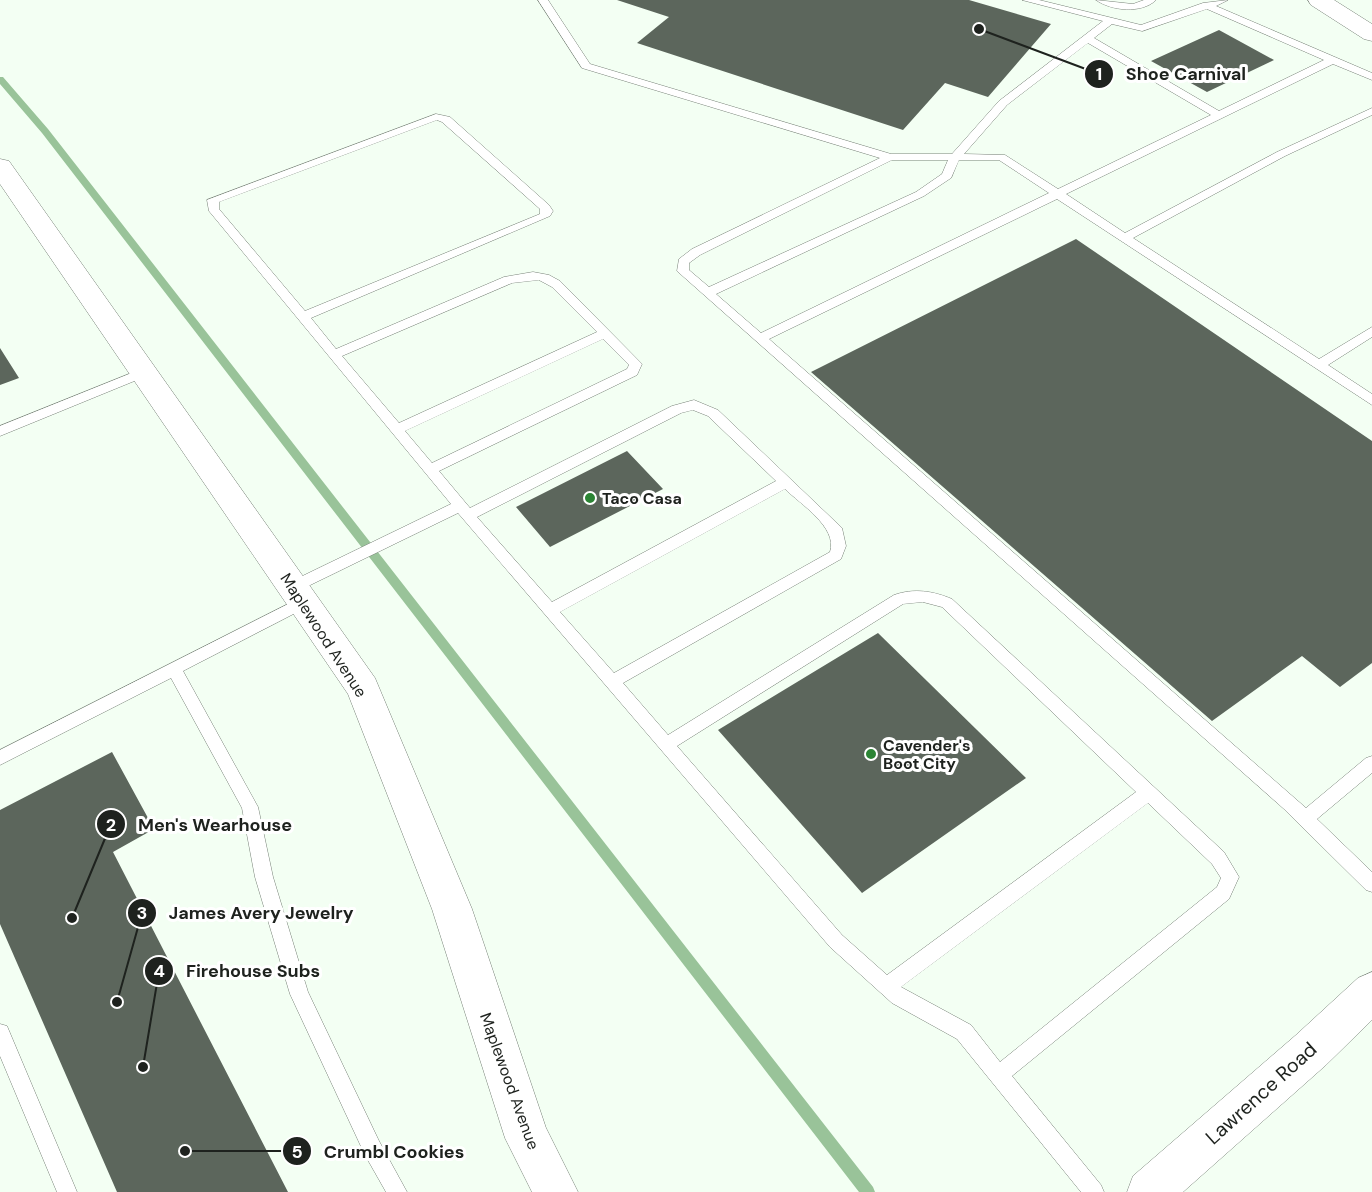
<svg xmlns="http://www.w3.org/2000/svg" width="1372" height="1192" font-family="'DM Sans',sans-serif">
<rect width="100%" height="100%" fill="#f3fff3"/>
<g fill="none" stroke-linecap="round" stroke-linejoin="round">
<!-- stream -->
<path fill="#99c399" fill-rule="evenodd" d="M0 77H3L48 129 873 1187 875 1192H859L42 133 0 84Z"/>
</g>
<!-- building -->
<path fill="#5c665c" d="M617 0H969L1051 24 988 97 945 83 903 130 637 43 669 17Z
M1219 30 1274 60 1207 92 1151 61Z
M1076 239 1372 441V663L1340 687 1302 656 1212 721 811 372Z
M0 348 19 378 0 385Z
M627 451 663 489 550 547 516 507Z
M878 633 1026 778 862 893 718 730Z
M112 752 154 829 113 852 288 1192H117L0 924V810Z"/>
<g fill="none" stroke-linecap="round" stroke-linejoin="round">
<!-- lane casing -->
<g stroke="#778177" stroke-width="1">
<path id="lane" d="M538 0H548L590 64 891 154H952L999 101 1103 21 1022 0H1039L1141 25 1203 3 1228 0 1216 6 1372 73V80L1333 64 1066 194 1125 233 1277 152 1372 108V115L1285 156 1133 238 1319 359 1372 327V337L1328 365 1372 394V405L1057 199 769 339 1306 808 1366 758 1372 756V773L1317 819 1372 872V892L1366 890 1284 809 677 271 679 259 692 249 880 158 582 68ZM1207 9 1324 60 1219 111 1094 38 1112 24 1142 31ZM1088 43 1211 115 1058 189 1005 155 964 154 1007 105ZM892 160H948L942 174 916 192 709 287 689 270V263L700 255ZM959 160H999L1049 193 761 333 716 294 924 196 951 178Z
M1096 0 1133 4 1144 0H1156C1142 14 1111 11 1096 0Z
M436 114 450 117 549 205 553 211 550 216 311 318 336 349 504 277 533 272 549 275 560 281 642 364 637 375 439 471 470 508 672 406 694 400 718 410 842 528 846 546 841 559 623 683 668 735 894 595C914 588 933 591 952 599L1224 852 1239 877 1229 899 1012 1076 1101 1185 1104 1192H1081L957 1039 892 1003 830 947 458 513 298 591H288L286 587 288 583 451 504 209 211 207 200ZM437 120 442 122 540 209V214L305 311 219 209V202ZM539 280 552 287 597 332 399 423 342 356 512 283ZM603 339 629 365 627 369 432 463 405 431ZM693 410 708 416 776 481 552 602 477 517 681 413ZM785 489C800 504 838 527 830 552L614 673 560 612ZM923 602 942 607 1136 792 887 975 842 935 677 746 903 604ZM1148 803 1212 864 1221 878 1217 887 1000 1062 971 1025 901 987Z
M144 368 149 369 150 372 149 375 0 436V426Z
M304 596 309 598 312 602 309 606 183 671 258 807 273 877 308 992 379 1141 407 1192H386L365 1155 290 994 255 877 242 808 171 678 0 765V750Z
M0 1024 7 1026 77 1192H57L0 1056Z"/>
</g>
<!-- secondary casing -->
<g stroke="#778177" stroke-width="1">
<path id="secondary" d="M1308 0H1334L1372 24V41L1364 39 1311 5Z
M0 159 9 161 375 678 472 909 546 1128 578 1192H532L505 1138 432 909 348 694 0 184Z
M1372 972V1020L1326 1065 1183 1192H1127L1133 1176 1296 1035 1358 978Z"/>
</g>
<!-- lane -->
<use href="#lane" fill="#fff" fill-rule="evenodd"/>
<!-- secondary -->
<use href="#secondary" fill="#fff" fill-rule="evenodd"/>
</g>
<!-- markers -->
<g fill="#2b8434" stroke="#fff" stroke-width="2">
<circle cx="590" cy="498" r="6"/>
<circle cx="871" cy="754" r="6"/>
</g>
<g text-anchor="middle" stroke-width="6" stroke-linejoin="round" paint-order="stroke">
<!-- poi labels -->
<g font-size="16" font-weight="bold" fill="#1e221e" stroke="#fff" text-anchor="start">
<text x="602" y="504">Taco Casa</text>
<text x="883" y="751">Cavender's<tspan x="883" dy="18">Boot City</tspan></text>
</g>
<!-- street labels -->
<g font-size="16" fill="#1e221e" stroke="#fff">
<text transform="translate(324 635) rotate(57)" y="6">Maplewood Avenue</text>
<text transform="translate(510 1081) rotate(70)" y="6">Maplewood Avenue</text>
</g>
<!-- near-street labels -->
<g font-size="20" fill="#1e221e" stroke="#fff">
<text transform="translate(1261 1093) rotate(-42)" y="7">Lawrence Road</text>
</g>
</g>
<!-- callouts -->
<path fill="none" stroke="#1e221e" stroke-width="2" d="M979 29L1099 74M72 918L111 824M117 1002L142 913M143 1067L159 971M185 1151L297 1151"/>
<g fill="#1e221e" stroke="#fff" stroke-width="2">
<circle cx="979" cy="29" r="6"/>
<circle cx="72" cy="918" r="6"/>
<circle cx="117" cy="1002" r="6"/>
<circle cx="143" cy="1067" r="6"/>
<circle cx="185" cy="1151" r="6"/>
<circle cx="1099" cy="74" r="15"/>
<circle cx="111" cy="824" r="15"/>
<circle cx="142" cy="913" r="15"/>
<circle cx="159" cy="971" r="15"/>
<circle cx="297" cy="1151" r="15"/>
</g>
<g font-size="18" text-anchor="middle" font-weight="bold" fill="#fff">
<text x="1099" y="80">1</text>
<text x="111" y="831">2</text>
<text x="142" y="919">3</text>
<text x="159" y="977">4</text>
<text x="297" y="1158">5</text>
</g>
<g font-size="18" text-anchor="middle" font-weight="bold" fill="#1e221e" stroke="#fff" stroke-width="6" stroke-linejoin="round" paint-order="stroke">
<text x="1186" y="80">Shoe Carnival</text>
<text x="215" y="831">Men's Wearhouse</text>
<text x="261" y="919">James Avery Jewelry</text>
<text x="253" y="977">Firehouse Subs</text>
<text x="394" y="1158">Crumbl Cookies</text>
</g>
</svg>
